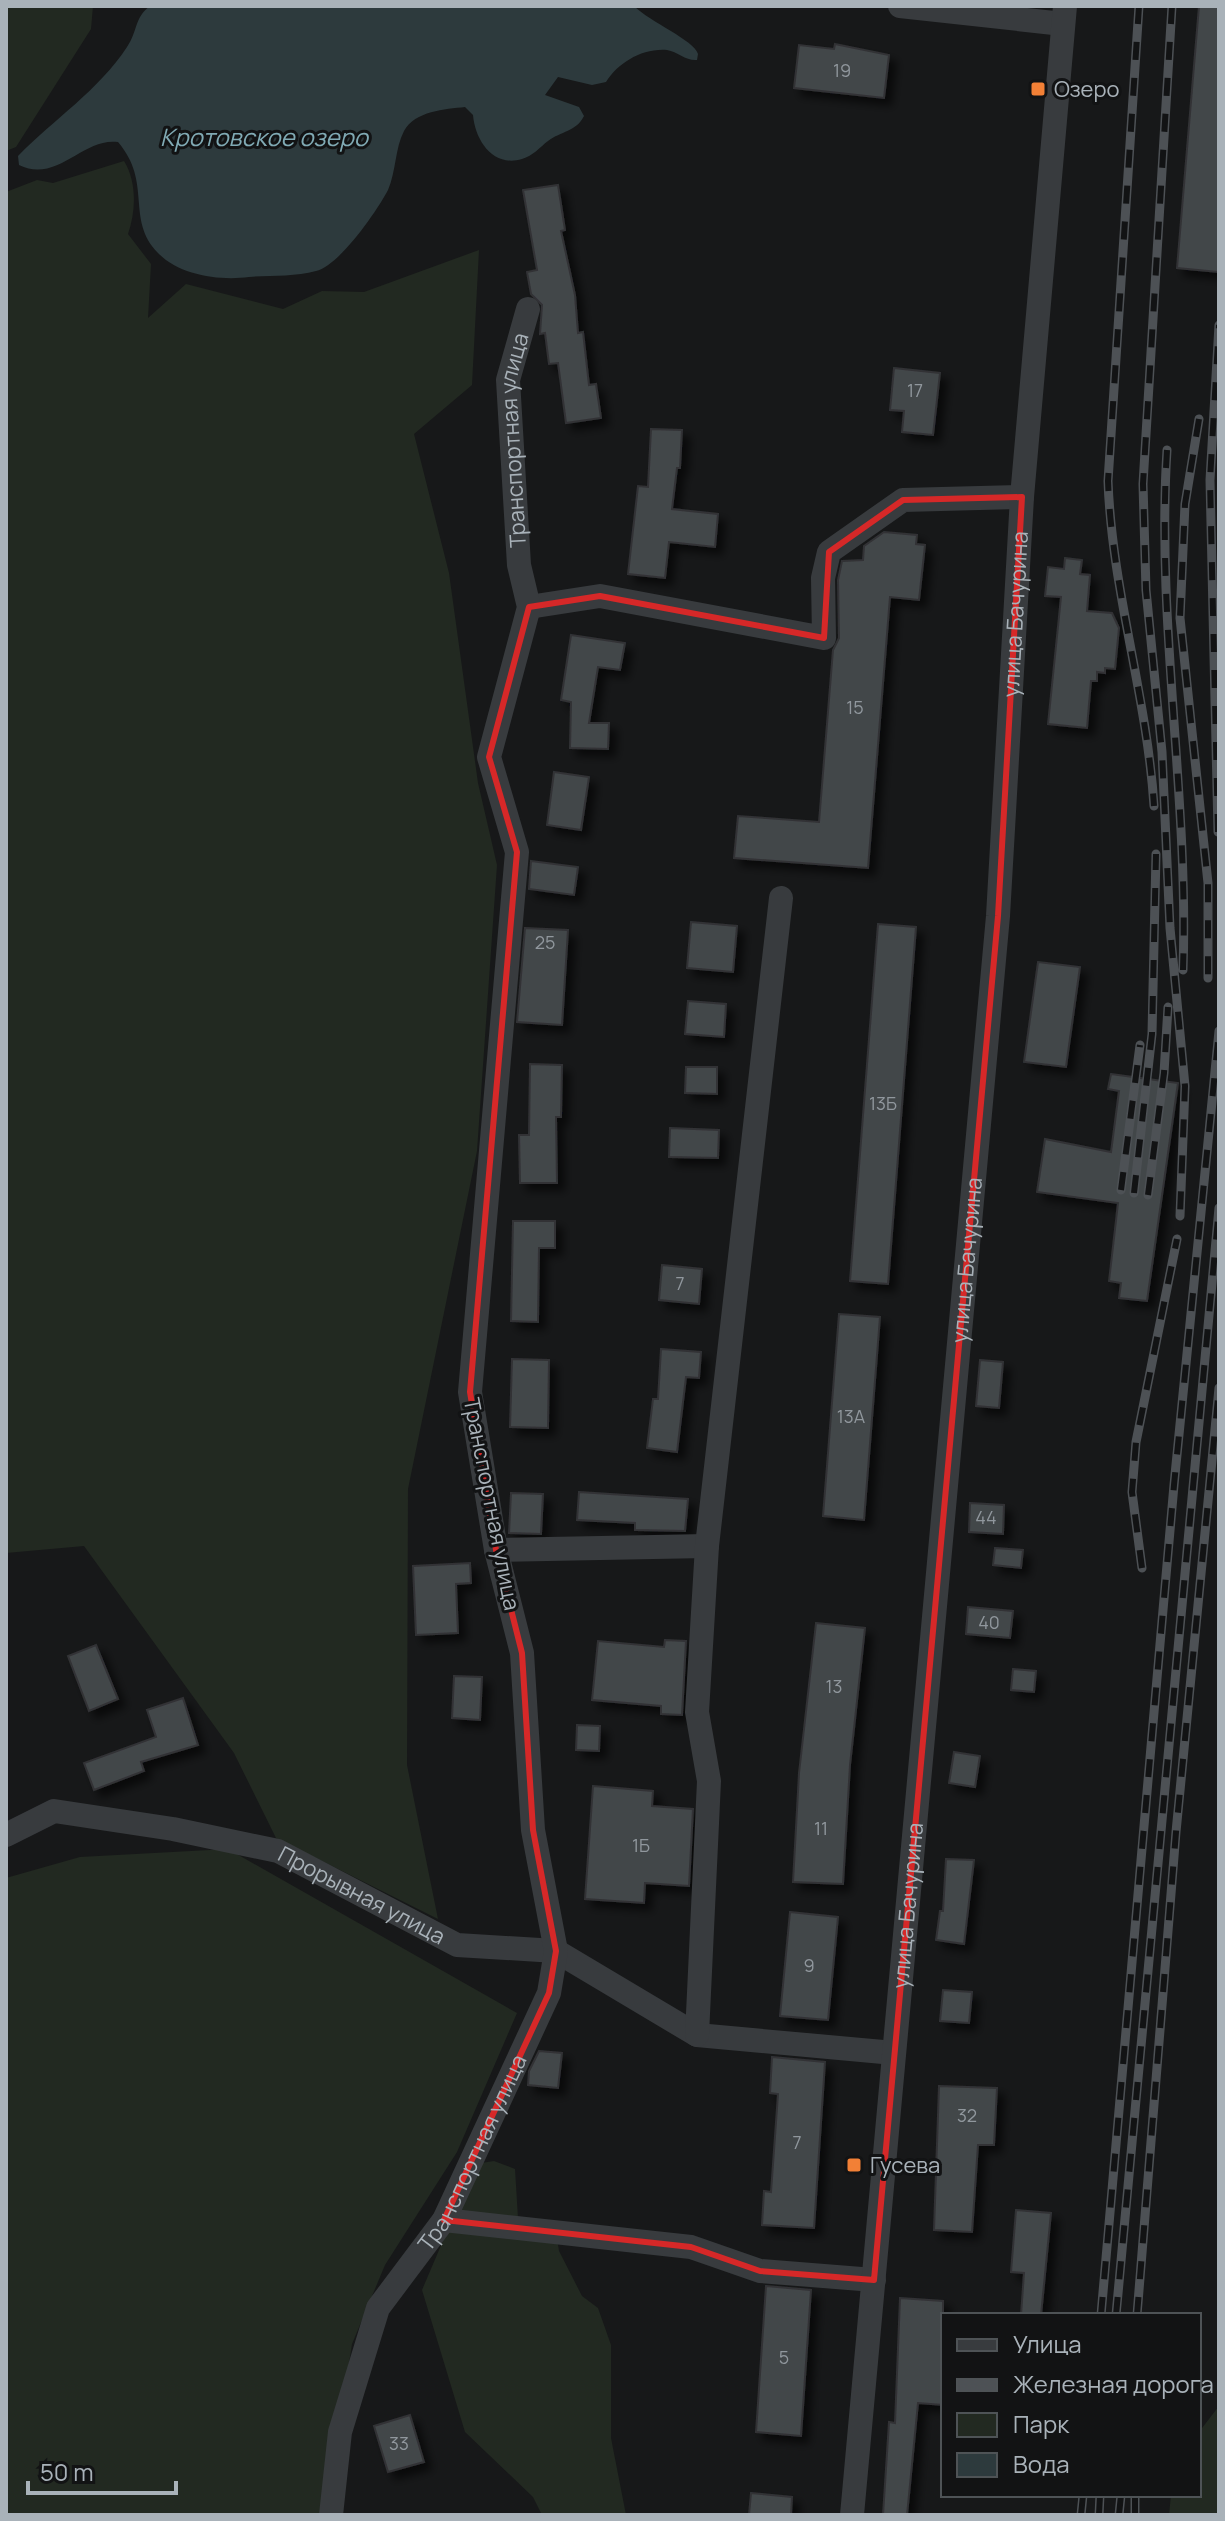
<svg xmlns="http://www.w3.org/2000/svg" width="1225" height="2521" font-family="Manrope,sans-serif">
<defs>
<filter id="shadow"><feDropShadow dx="7" dy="7" stdDeviation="4" flood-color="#0009"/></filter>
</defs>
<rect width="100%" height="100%" fill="#171819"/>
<!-- green -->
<path fill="#222921" d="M6 6H93L91 29 16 147 6 151Z
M124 161C137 182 136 211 128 234L151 264 148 318 186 284 283 309 322 291 364 292 479 250 472 385 414 434 449 573 478 783 497 865 477 1151 408 1489 407 1765 438 1919 276 1838 234 1753 84 1546 6 1553V192L37 180 53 183Z
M228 1849 517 2013 457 2152 385 2265 352 2344 325 2515H6V1878L80 1857Z
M494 2161 515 2169 518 2218 456 2214 481 2163Z
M448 2229 557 2239 559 2251 582 2296 598 2308 611 2345V2438L626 2515H542L533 2497 465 2432 422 2290Z
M1219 2406V2515H1169L1171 2495H1199V2432Z"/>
<!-- water -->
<path fill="#2d3a3d" d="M150 6H634C650 22 694 40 698 54L697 60C686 61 678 52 667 50 642 48 618 63 606 82L592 85 558 77 545 95 579 107 584 116C576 132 561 131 548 141 540 147 533 156 522 159 493 168 475 140 473 115L465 107C445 109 415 111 404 131 395 148 396 172 388 190 377 211 339 266 316 271 295 277 271 275 249 277 219 281 179 275 158 253 125 219 153 183 118 142 83 137 57 184 19 165L18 156C53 120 99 90 127 47 138 31 134 18 150 6Z"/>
<!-- building -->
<path fill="#434649" stroke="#313235" stroke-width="2" filter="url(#shadow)" d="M1199 6H1219L1218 272 1177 268Z
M835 44 889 55 884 98 794 88 799 45 834 49Z
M558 185 565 230 561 231 575 295 578 333 583 332 589 385 596 384 601 418 566 423 558 363 549 364 545 333 540 334 542 305 531 294 527 272 537 270 523 190Z
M894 368 940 373 933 435 902 432 904 411 890 410Z
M651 429 682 430 680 468H677L672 509 718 514 715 547 669 542 665 578 628 574 638 486 648 487Z
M884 532 917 535 916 544 925 545 919 600 890 597 868 868 734 858 738 816 819 822 833 650 839 638 838 580 842 561 863 560 864 546Z
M1065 558 1082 560 1080 574 1090 575 1087 611 1112 613 1119 628 1115 669 1105 668V673L1097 672V681H1091L1087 728 1048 724 1061 597 1045 596 1048 567 1064 569Z
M571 635 625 643 620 670 598 667 589 723H609L608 749 570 748 571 702 561 700Z
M554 772 589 777 581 830 547 825Z
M531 861 578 867 574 895 529 889Z
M691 922 737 926 733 972 687 968Z
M878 924 916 927 888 1284 850 1281Z
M525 928 568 930 562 1025 517 1022Z
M1038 962 1080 967 1066 1067 1024 1062Z
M688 1001 726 1004 724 1037 685 1034Z
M530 1064 562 1065 561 1117H556L557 1183H520L519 1135H529Z
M686 1067H717V1094L685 1093Z
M1111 1074 1178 1083 1147 1301 1119 1298 1121 1283 1109 1281 1118 1203 1037 1192 1045 1139 1111 1152 1119 1091 1108 1089Z
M670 1128 719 1130 718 1158 669 1157Z
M513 1221H555V1248H539L538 1322 511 1321Z
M662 1265 702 1269 699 1304 659 1300Z
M839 1314 880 1317 864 1520 823 1516Z
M661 1349 701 1352 699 1378 686 1377 677 1452 647 1448 653 1399H658Z
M512 1359 549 1360 548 1428 510 1427Z
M980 1360 1003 1362 999 1408 976 1406Z
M579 1492 688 1499 685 1531 635 1530V1523L577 1520Z
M511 1493 543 1494 541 1534 509 1533Z
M970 1503 1004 1505 1003 1534 969 1532Z
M995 1548 1023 1550 1021 1568 993 1565Z
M470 1563 471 1583 456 1584 458 1633 416 1635 413 1566Z
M968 1607 1013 1611 1010 1638 966 1634Z
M816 1623 865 1628 850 1765 843 1884 793 1882 799 1773Z
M665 1640 686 1641 682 1715 661 1714V1706L592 1700 598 1641 664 1647Z
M96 1645 118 1699 89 1711 68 1656Z
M1013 1669 1036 1671 1034 1692 1011 1690Z
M454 1676 482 1677 480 1720 452 1718Z
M183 1698 198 1745 141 1762 144 1771 94 1790 84 1763 156 1737 147 1710Z
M577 1725 600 1726 599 1751 576 1750Z
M954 1752 980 1756 975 1787 949 1783Z
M593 1786 653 1791 652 1806 693 1809 689 1886 645 1883 644 1903 585 1899Z
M946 1859 974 1860 964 1944 936 1940 940 1911H943Z
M790 1912 838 1917 828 2020 780 2016Z
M943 1990 972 1992 969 2023 940 2021Z
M539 2051 562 2053 558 2088 528 2085 529 2071Z
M772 2057 825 2062 814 2228 762 2225 764 2191 771 2192 778 2094 770 2093Z
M939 2086 997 2088 994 2145H978L972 2232 934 2230Z
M1016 2210 1051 2213 1041 2315H1021L1024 2273 1011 2272Z
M766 2286 811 2290 801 2436 756 2432Z
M900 2298 943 2301V2405L918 2403 907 2515H883L889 2422 895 2423Z
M410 2415 424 2462 388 2472 374 2426Z
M751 2493 792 2497 791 2515H749Z"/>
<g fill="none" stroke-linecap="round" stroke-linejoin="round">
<!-- minor -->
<g stroke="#383b3e" stroke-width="24">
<path d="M900 6 1063 24"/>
<path d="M529 607 600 596 824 638 823 578 829 552 903 500 1022 497"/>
<path d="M496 1550 707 1546"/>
<path id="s1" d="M6 1835 54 1811 173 1829 278 1851 457 1945 556 1951 697 2035 894 2053"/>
<path d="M697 2035 709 1781 697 1712 707 1546 781 898"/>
<path d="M444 2220 691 2247 760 2271 874 2280"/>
<path id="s2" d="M331 2515 340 2432 378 2308 444 2220 549 1993 556 1951 533 1830 522 1653 496 1550 470 1392 517 852 489 757 529 607 519 565 508 380 528 309"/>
<path id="s3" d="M852 2515 998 916 1022 497 1065 6"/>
</g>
<!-- rail casing -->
<g stroke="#4d5155" stroke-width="9">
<path id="rail" d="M1139 6 1108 481C1112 591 1147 696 1154 806
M1172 6 1143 484 1146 590 1162 752 1170 928 1185 1086 1180 1216
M1199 419 1185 504 1180 618 1208 883V978
M1167 450C1156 624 1189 796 1183 970
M1218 832 1210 480 1219 325
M1121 1190 1140 1045
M1134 1193 1152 1034 1156 854
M1148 1195 1164 1073 1168 1007
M1142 1568 1132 1492 1136 1442 1177 1239
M1101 2315 1174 1485 1219 1031
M1116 2315 1219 1208
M1137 2315 1176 1832 1219 1388
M1135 2495V2515
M1081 2515 1083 2495
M1099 2515 1100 2495
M1119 2515 1121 2495"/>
</g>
<!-- rail -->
<use href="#rail" stroke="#121314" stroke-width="6" stroke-dasharray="18" stroke-linecap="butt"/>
</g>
<!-- marked area -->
<path fill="none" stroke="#d62828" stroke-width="6" stroke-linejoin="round" d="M1022 497 998 916 874 2280 760 2271 691 2247 444 2220 549 1993 556 1951 533 1830 522 1653 496 1550 470 1392 517 852 489 757 529 607 600 596 824 638 829 552 903 500Z"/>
<!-- markers -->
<g fill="#f28036" stroke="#121314" stroke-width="3">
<rect x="1030" y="81" width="16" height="16" rx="4"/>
<rect x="846" y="2157" width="16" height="16" rx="4"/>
</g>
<g text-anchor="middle" stroke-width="6" stroke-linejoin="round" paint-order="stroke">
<!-- number labels -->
<g font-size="18" fill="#90979d">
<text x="842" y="77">19</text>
<text x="915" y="397">17</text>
<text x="855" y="714">15</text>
<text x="545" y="949">25</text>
<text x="883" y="1110">13Б</text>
<text x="680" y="1290">7</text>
<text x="851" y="1423">13А</text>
<text x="986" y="1524">44</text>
<text x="989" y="1629">40</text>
<text x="834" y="1693">13</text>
<text x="821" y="1835">11</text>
<text x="641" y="1852">1Б</text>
<text x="809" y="1972">9</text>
<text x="967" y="2122">32</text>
<text x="797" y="2149">7</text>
<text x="784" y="2364">5</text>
<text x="399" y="2450">33</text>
</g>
<!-- poi labels -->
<g font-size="22" fill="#a9b2b9" stroke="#121314" text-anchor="start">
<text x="1054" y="97">Озеро</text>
<text x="870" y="2173">Гусева</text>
</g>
<!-- street labels -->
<g font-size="22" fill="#a9b2b9" stroke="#121314">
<text dy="8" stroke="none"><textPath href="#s2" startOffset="2148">Транспортная улица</textPath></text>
<text dy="8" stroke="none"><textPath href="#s3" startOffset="1908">улица Бачурина</textPath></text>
<text dy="8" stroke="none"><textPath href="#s3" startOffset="1260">улица Бачурина</textPath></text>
<text transform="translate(492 1504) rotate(79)" y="8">Транспортная улица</text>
<text dy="8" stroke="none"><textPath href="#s1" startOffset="376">Прорывная улица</textPath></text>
<text dy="8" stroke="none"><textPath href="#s3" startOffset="612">улица Бачурина</textPath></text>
<text dy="8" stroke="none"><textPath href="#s2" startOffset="396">Транспортная улица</textPath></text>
</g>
<!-- water labels -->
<g font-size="24" font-style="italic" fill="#80aab4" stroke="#121314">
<text x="264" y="146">Кротовское озеро</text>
</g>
</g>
<!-- border -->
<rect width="1225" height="2521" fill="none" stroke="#a9b2b9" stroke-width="16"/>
<!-- legend -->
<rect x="941" y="2313" width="260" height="184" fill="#121314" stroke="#4e5356" stroke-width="2"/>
<rect x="957" y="2339" width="40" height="12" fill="#383b3e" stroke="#4e5356" stroke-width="2"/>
<text x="1013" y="2353" font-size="24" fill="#a9b2b9">Улица</text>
<rect x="957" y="2379" width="40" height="12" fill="#4d5155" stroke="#4e5356" stroke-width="2"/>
<text x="1013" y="2393" font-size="24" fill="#a9b2b9">Железная дорога</text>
<rect x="957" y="2413" width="40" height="24" fill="#222921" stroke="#4e5356" stroke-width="2"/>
<text x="1013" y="2433" font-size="24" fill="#a9b2b9">Парк</text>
<rect x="957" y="2453" width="40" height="24" fill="#2d3a3d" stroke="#4e5356" stroke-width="2"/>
<text x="1013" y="2473" font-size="24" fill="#a9b2b9">Вода</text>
<!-- scale -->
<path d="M28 2481v12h148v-12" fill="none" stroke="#a9b2b9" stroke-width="4"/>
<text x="40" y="2481" font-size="24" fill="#a9b2b9" stroke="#121314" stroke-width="6" paint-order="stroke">50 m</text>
</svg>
